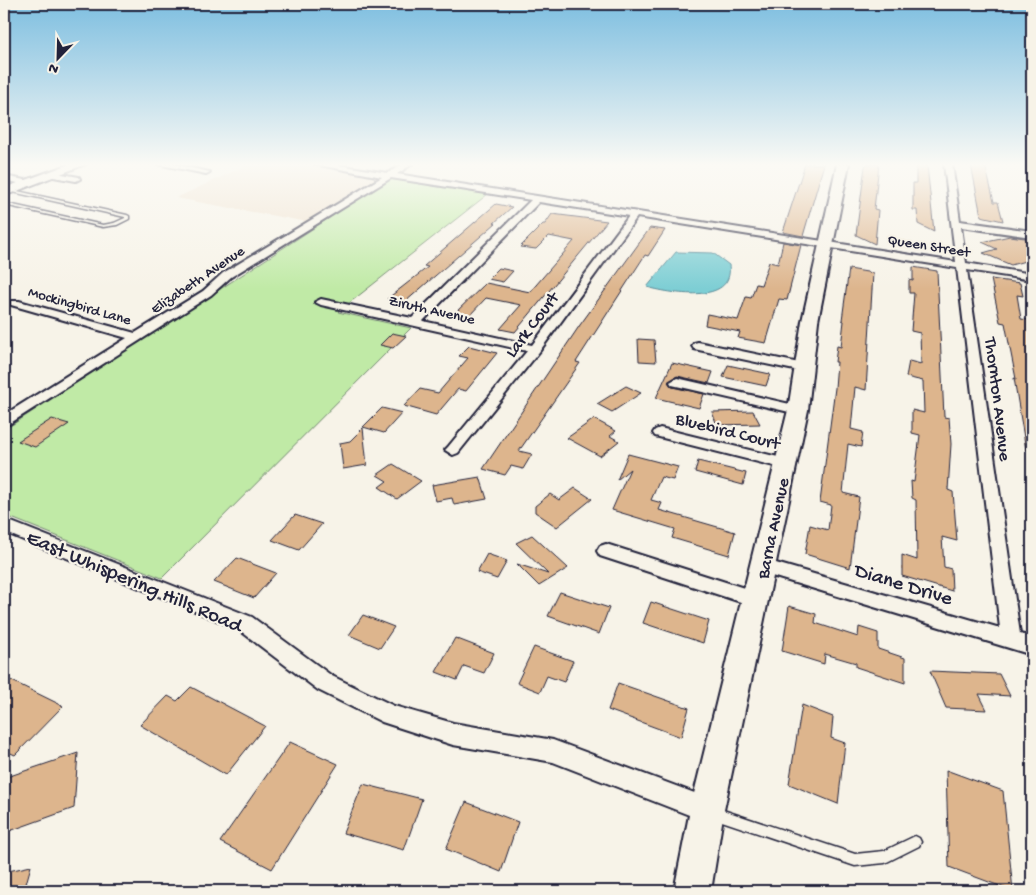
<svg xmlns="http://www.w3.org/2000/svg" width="1036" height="895" font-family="'Gochi Hand',sans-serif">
<rect width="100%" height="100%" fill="#f7f3e8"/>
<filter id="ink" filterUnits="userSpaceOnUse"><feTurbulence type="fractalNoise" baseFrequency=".02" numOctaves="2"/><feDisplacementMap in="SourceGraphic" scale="10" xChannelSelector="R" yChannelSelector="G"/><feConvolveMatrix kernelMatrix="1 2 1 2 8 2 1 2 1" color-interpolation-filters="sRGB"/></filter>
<g filter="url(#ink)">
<!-- built -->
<path fill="#efe0cd" d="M249 164H306L383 176 308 222 176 198Z"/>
<!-- green -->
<path fill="#c0eaa6" stroke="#718670" d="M389 179 488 194 348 304 320 298 313 303 340 310 338 312 411 328 162 578 4 515V430Z"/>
<!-- water -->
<path fill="#7dced4" stroke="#598997" d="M676 252 713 253 729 265C735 306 668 293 647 287Z"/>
<!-- building -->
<path fill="#ddb58d" stroke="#22223b" d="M805 164H824L803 236 783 232Z
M867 164H879L874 209 878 210 875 244 856 235 865 166Z
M916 164 927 165 934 232 918 224 917 210H913V183H916Z
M971 164H985L994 202H998L1003 221 981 216Z
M496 204 512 207 494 223H496L405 302 387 299 428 267 424 266Z
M552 214 607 221 515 332 500 329 521 305 486 298 468 317 454 314 486 283 530 292 574 241 549 236 536 249 520 247 543 224H545Z
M650 228 665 230 648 256 645 255 576 362 580 363 519 451 532 454 523 469 511 466 505 475 483 469 580 325Z
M1010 236 1032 239V259L1011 265 983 253 997 249 982 242Z
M783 242 801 245 787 300 779 299 766 343 738 338 740 332 705 325 707 314 738 320 746 297 751 298 756 284 761 285 769 262 778 264Z
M913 267 937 271 944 417 949 418 951 444 948 490 953 492 957 541 942 537 944 567 951 569 952 591 902 576V555L917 560 916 500 912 498 911 481 914 482 920 435 912 433V410L924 413 923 381 906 377 909 361 921 364 920 333 911 331 914 293H909V280L913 281Z
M499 268 513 271 503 282 488 279Z
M849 269 873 273 866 390 855 387 851 429 863 432 861 447 848 444 843 493 859 497 850 568 805 554 810 525 828 530 831 505 820 502 835 388 837 362H835L837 346 841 347 844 321 842 320Z
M991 279 1020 283 1023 296 1017 295 1021 319 1029 320 1032 333V450H1026L1014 378 1016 379 1005 323 1000 322Z
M392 333 406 336 393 348 380 345Z
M638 339 654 340 656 362 639 361Z
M469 346 497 353 466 391 458 389 436 415 404 406 420 389 438 393 468 358 459 356Z
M672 363 713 372 709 383 677 376 668 382 672 387 704 394 699 408 656 398Z
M728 365 770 374 766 386 723 377Z
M626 386 641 393 612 412 597 404Z
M382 408 402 413 384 433 363 427Z
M753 411 760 424 717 425 712 412Z
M52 419 69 424 35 447 18 441Z
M594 419 616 431 610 436 619 441 600 456 567 438Z
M363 428 367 465 343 469 340 443 350 441Z
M628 454 678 467 673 480 661 477 651 500 662 503 659 510 735 532 729 555 672 538 675 529 612 510 630 469 617 480Z
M698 461 746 473 743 485 695 472Z
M393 464 421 481 397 499 379 487 387 481 377 475Z
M480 477 487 499 454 505 452 498 436 501 432 485Z
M575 488 592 499 557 527 535 512V506L550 494 559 500Z
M295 515 322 524 299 550 272 540Z
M532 535 568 568 539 586 517 564 548 574 516 543Z
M487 554 507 561 497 579 477 572Z
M237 558 276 573 254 598 214 582Z
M560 592 609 608 599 634 548 616Z
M651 602 709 621 703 643 643 623Z
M789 606 816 614 815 623 858 637 859 627 878 633V649L905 658V683L856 667V663L825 654 824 664 782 651Z
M363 615 394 627 380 648 349 635Z
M455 638 494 653 484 673 464 666 457 680 436 672Z
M534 647 573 661 564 682 547 676 540 692 517 683Z
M930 671 999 674 1010 696 979 694 987 710 946 708Z
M4 677 63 706 15 755 4 750Z
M618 683 689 708 681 737 608 710Z
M191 687 265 726 226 775 140 725 168 696 177 701Z
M802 705 833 717 831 738 845 743 838 804 789 784Z
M290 742 338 764 272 869 220 842Z
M78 753 74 808 4 833V778Z
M946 770 1003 791 1013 891 949 867Z
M363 784 422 799 404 850 343 833Z
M466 802 518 822 501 872 446 849Z
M31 866 24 891H4V872Z"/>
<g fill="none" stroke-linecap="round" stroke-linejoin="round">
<!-- lane casing -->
<g stroke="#22223b" stroke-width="3">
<path id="lane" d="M8 189 127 215 129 216V219L117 225 103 227 4 205V203L103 225 114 223 125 218V217L8 191Z
M714 807 855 854 884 851 915 836 919 838 921 842 919 846 885 863 855 866 710 817 708 813 710 809Z"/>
</g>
<!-- street casing -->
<g stroke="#22223b" stroke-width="4">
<path id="street" d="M157 164H173L210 172 206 174Z
M314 164H332L388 173 403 164H412L397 174 956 262 944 164H952L960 221 1032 231V237L961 227 966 263 1032 274V280L967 270 1020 634 1032 637V655L762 573 756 571 753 566 756 561 762 559 1000 628 957 268 637 217 539 352 458 453 453 455 445 450 448 447 527 351 321 305 315 302 321 299 412 318 531 200 391 178 231 277 211 295 9 424 4 425V415L127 338 11 305V301H19L135 333 203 291 223 273 382 177ZM539 202 629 216 532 345 423 321Z
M51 172 79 177 80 179 76 181 48 176V172Z
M4 176 30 181 31 183 27 185 4 180Z
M698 342 804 364 810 368 804 372 694 349 692 346 694 343Z
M677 378 803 407 805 410 798 414 672 385 670 382Z
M660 428 786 459 791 460 794 464 791 468 786 469 655 436 653 433 655 430Z
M4 519 252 617 332 676 394 706 453 723 553 740 716 801 719 810 716 819 707 822 553 762 453 745 382 722 318 690 238 629 4 532Z
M606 544 763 594 765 599 763 604 756 607 600 556 597 551 600 546Z"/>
</g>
<!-- secondary casing -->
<g stroke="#22223b" stroke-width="4">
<path id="secondary" d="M70 164H86L4 196V188Z
M837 164H849L818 321 808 410 724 810 711 891H674L690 810 788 410 802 321Z"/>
</g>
<!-- lane -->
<use href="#lane" fill="#f7f3e8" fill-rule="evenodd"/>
<!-- street -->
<use href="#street" fill="#f7f3e8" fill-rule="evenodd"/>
<!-- secondary -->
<use href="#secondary" fill="#f7f3e8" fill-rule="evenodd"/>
</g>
</g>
<!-- sky -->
<linearGradient id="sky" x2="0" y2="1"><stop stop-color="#7dbee0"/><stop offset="0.57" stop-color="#fbfaf5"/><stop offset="1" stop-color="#fbfaf5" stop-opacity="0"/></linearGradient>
<rect width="1036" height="289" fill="url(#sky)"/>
<g text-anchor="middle" stroke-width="4.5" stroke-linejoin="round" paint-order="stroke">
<!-- far-street labels -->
<g font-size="15" fill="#22223b" stroke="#f7f3e8">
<text transform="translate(929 245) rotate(9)" y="5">Queen Street</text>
<text transform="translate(197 279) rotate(-34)" y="5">Elizabeth Avenue</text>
<text transform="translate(80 305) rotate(16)" y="5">Mockingbird Lane</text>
<text transform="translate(432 309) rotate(13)" y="5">Ziruth Avenue</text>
</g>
<!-- street labels -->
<g font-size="18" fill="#22223b" stroke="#f7f3e8">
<text transform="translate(531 324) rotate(-53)" y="6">Lark Court</text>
<text transform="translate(999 399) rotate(83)" y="6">Thornton Avenue</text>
<text transform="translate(728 430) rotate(14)" y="6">Bluebird Court</text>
<text transform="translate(772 528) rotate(-78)" y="6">Barna Avenue</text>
</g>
<!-- near-street labels -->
<g font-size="21" fill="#22223b" stroke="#f7f3e8">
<text transform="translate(135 580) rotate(23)" y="7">East Whispering Hills Road</text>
<text transform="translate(904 583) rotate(17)" y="7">Diane Drive</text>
</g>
</g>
<!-- margin -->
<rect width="1036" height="895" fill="none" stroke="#f7f3e8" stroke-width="20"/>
<rect x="10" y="10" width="1016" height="875" fill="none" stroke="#22223b" stroke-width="2" filter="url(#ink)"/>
<!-- north arrow -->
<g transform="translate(58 58) rotate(203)" stroke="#f7f3e8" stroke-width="4" paint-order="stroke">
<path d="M0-4L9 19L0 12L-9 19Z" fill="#22223b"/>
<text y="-8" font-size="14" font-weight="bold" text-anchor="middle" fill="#22223b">N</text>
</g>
</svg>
